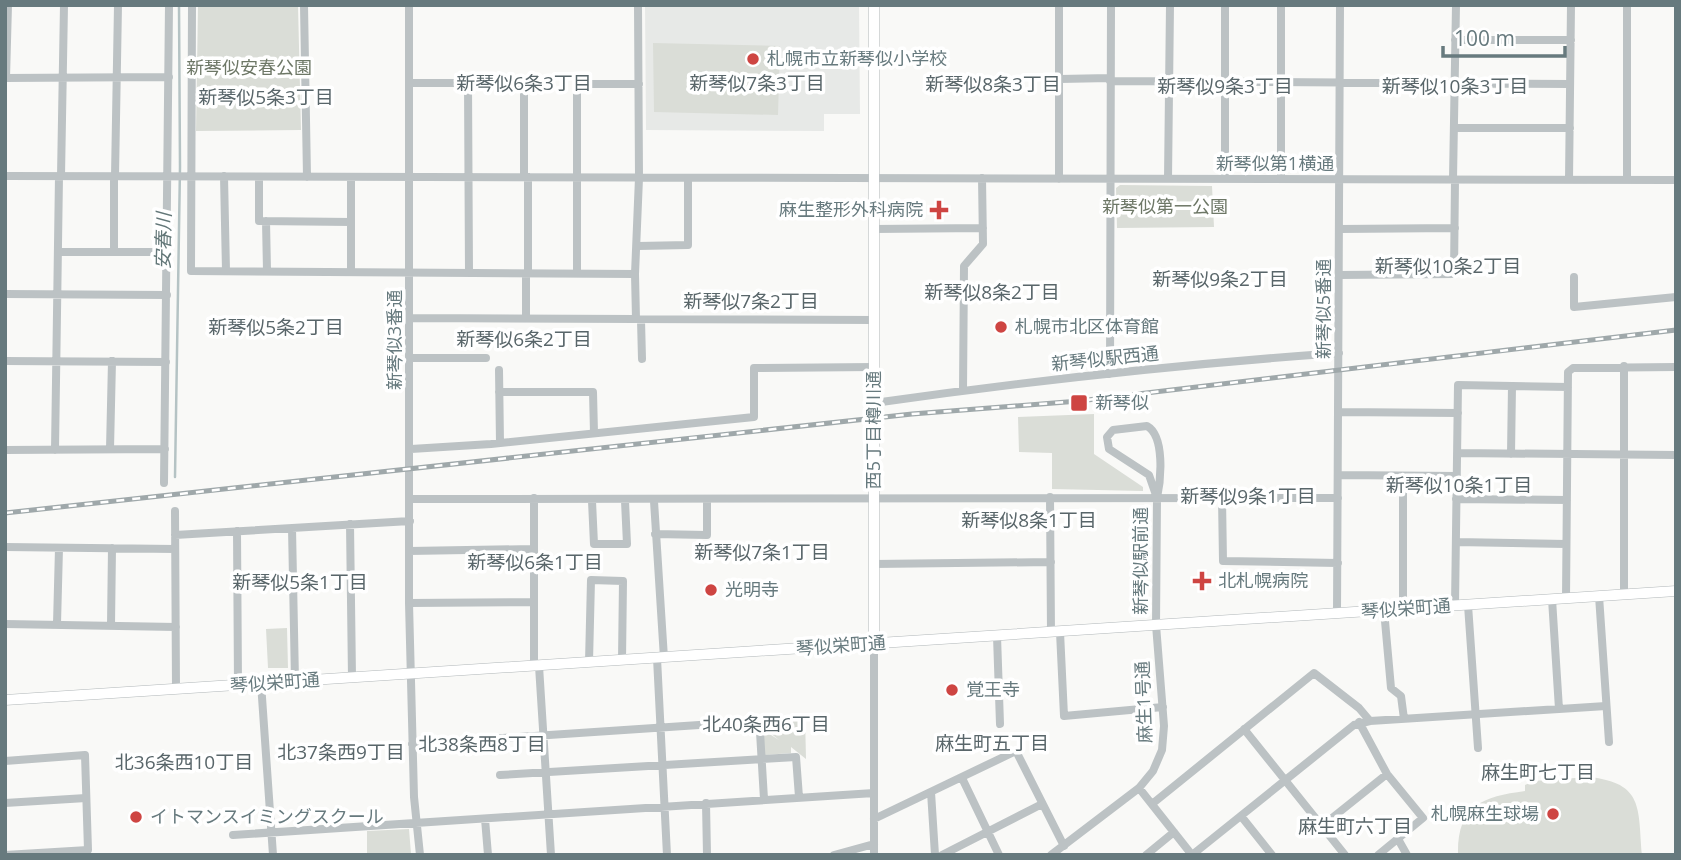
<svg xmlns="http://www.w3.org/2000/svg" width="1681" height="860" font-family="'Open Sans','Noto Sans JP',sans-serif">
<rect width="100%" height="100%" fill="#f9f9f7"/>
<!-- built -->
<path fill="#e7e9e7" d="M645 5H859L860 114H824V131L646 130Z"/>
<!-- green -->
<path fill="#daddd7" d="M198 5H298L301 130 196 131Z
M653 43 780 46 778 115 654 112Z
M1120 185 1212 186 1214 227 1117 228 1116 188Z
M1094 414V454L1143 487V491L1052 489V453L1019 452 1018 417Z
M287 628 288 668H268L266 629Z
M805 716 806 759 791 747V753L764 755 763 730 779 740 765 729 778 718Z
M1589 777C1644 783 1638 808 1642 855H1458C1457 805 1482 797 1525 791V785L1534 781Z
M409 829 411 854 367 855V831Z"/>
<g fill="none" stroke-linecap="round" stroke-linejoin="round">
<!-- stream -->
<path stroke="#b5c3c4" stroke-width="2.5" d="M175 477 180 167 179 5"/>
<!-- major casing -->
<g stroke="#b1b7b9" stroke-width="11">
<path id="major" d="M874 644V5
M5 700 1676 591"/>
</g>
<!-- minor -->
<path stroke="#bcc2c4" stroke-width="8" d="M192 5 191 271 635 274 639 178 638 5
M304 5 307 177
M409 5V603L414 797 420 855
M1281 5V179
M1455 40H1571
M5 78 169 77
M6 78 8 5
M1060 79 1110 78
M1110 81 1570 84
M410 83H524V177
M468 83 469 273
M1454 128H1570
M5 176 1676 180
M61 176 64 5
M115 176 118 5
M224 176 226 271
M259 177V221L351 222
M351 177V271
M1059 179V5
M1168 179 1170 5
M1225 179V5
M1453 179 1456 5
M1569 180 1571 5
M1627 180V5
M266 221 267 271
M874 229 983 228
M1340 229 1455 228
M638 246 688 245V178
M114 251V176
M58 252H168
M528 273V177
M577 273V84H639
M635 274 636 319
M1339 275 1454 274 1455 180
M1574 277V307L1676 297
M5 294 167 295
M410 318 874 320
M526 318V273
M641 320 642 359
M410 358H486
M5 361 166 362
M1624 366V595
M499 370 500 443
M1110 374 1111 5
M963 390 964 266 983 244 982 178
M499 392H593L594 433
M874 403C1028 381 1184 364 1339 353
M1339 412 1458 413
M110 449 112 361
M411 449 491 444 754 417V368L874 367
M5 450 165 449
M55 450 59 176
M1457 453 1676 455
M1511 454 1512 386
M1339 475 1457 476
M1403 476V609
M164 483 169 5
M1050 497 1051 632
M534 498V666
M1222 498 1223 561 1338 563
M411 499 1338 498
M1456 499 1567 500
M592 501 594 544H627L625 501
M654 501 664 658
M175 511 176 689
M350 524 352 678
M292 528 295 681
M237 531 238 685
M655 534 707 535V500
M175 535 410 521
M1456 542 1566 544
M5 547 175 549
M409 551 533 549
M874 564 1051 562
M1599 596 1609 742
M1566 598 1568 372 1573 368 1676 367
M1552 599 1559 709
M409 603 533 602
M1468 605 1478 748
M1455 606 1458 385 1568 387
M1384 610 1391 688 1401 696 1404 719
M1337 614 1340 5
M5 624 176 627
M57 624 59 548
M111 625 112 548
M1060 632 1064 716 1163 707
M997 636 1000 724
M874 644V855
M657 658 667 855
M589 662 591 580 623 581 622 660
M539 666 551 855
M261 683 273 855
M1359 722 1387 774 1423 818 1378 855
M1244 729 1345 855
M412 744 744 722 760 732 764 799
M5 761 85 755 88 850 5 855
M500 775 796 757 799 797
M962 778 999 855
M1139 788 1192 855
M931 792 935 855
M5 803 86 798
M706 803 707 855
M1152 804 1314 673 1359 708 1370 721 1606 706
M1241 816 1272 855
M485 819 488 855
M874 819 1016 751 1064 846
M1322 826 1387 774
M233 835 874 793
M1398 839 1407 855
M834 855 874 844
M942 855 1042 804
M1051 855 1139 788 1153 771 1162 750 1164 726 1156 625 1157 498C1161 480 1165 436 1147 426L1113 430 1107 437 1109 449 1149 475 1157 498
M1146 855 1174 832
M1192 855 1354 725 1370 721"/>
<!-- major -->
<use href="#major" stroke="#fff" stroke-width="10"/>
<!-- rail casing -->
<g stroke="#9fa8aa" stroke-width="5">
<path id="rail" d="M5 513 912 414 1079 401 1676 330"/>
</g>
<!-- rail -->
<use href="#rail" stroke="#fff" stroke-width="2.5" stroke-dasharray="8" stroke-linecap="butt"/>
</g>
<!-- markers -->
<g fill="#ce4542" stroke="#fff" stroke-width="2.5">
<circle cx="753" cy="59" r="7"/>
<path d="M935.5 199.5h7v7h7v7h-7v7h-7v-7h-7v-7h7z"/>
<circle cx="1001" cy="327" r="7"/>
<rect x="1070" y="394" width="18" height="18" rx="3.5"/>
<path d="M1198.5 570.5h7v7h7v7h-7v7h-7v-7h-7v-7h7z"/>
<circle cx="711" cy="590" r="7"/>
<circle cx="952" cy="690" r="7"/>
<circle cx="1553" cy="814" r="7"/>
<circle cx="136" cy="817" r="7"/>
</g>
<g text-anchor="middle" stroke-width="7" stroke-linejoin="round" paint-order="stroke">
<!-- poi labels -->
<g font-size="18" fill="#677a7e" stroke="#fff" text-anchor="start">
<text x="767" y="65">札幌市立新琴似小学校</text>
<text x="923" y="216" text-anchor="end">麻生整形外科病院</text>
<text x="1015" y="333">札幌市北区体育館</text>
<text x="1095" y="409">新琴似</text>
<text x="1218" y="587">北札幌病院</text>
<text x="725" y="596">光明寺</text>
<text x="966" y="696">覚王寺</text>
<text x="1539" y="820" text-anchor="end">札幌麻生球場</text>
<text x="150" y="823">イトマンスイミングスクール</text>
</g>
<!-- park labels -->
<g font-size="18" fill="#6d7766" stroke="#fff">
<text x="249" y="74">新琴似安春公園</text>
<text x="1165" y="213">新琴似第一公園</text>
</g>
<!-- street labels -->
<g font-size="18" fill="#677a7e" stroke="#fff">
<text x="1275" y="170">新琴似第1横通</text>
<text transform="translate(1324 309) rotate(-90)" y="6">新琴似5番通</text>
<text transform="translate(395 340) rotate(-90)" y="6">新琴似3番通</text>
<text transform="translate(1105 359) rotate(-6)" y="6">新琴似駅西通</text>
<text transform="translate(874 430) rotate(-90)" y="6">西5丁目樽川通</text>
<text transform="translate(1141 561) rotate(-90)" y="6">新琴似駅前通</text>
<text transform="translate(1406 609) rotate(-4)" y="6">琴似栄町通</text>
<text transform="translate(841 646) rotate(-4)" y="6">琴似栄町通</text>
<text transform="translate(275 683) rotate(-4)" y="6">琴似栄町通</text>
<text transform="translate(1144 702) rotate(-92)" y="6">麻生1号通</text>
</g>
<!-- neighbourhood labels -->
<g font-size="19" fill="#59666a" stroke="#fff">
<text x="524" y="90">新琴似6条3丁目</text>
<text x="757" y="90">新琴似7条3丁目</text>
<text x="993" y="91">新琴似8条3丁目</text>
<text x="1225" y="93">新琴似9条3丁目</text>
<text x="1455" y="93">新琴似10条3丁目</text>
<text x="266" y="104">新琴似5条3丁目</text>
<text x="1448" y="273">新琴似10条2丁目</text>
<text x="1220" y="286">新琴似9条2丁目</text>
<text x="992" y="299">新琴似8条2丁目</text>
<text x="751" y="308">新琴似7条2丁目</text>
<text x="276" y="334">新琴似5条2丁目</text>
<text x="524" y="346">新琴似6条2丁目</text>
<text x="1459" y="492">新琴似10条1丁目</text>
<text x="1248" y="503">新琴似9条1丁目</text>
<text x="1029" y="527">新琴似8条1丁目</text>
<text x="762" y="559">新琴似7条1丁目</text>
<text x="535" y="569">新琴似6条1丁目</text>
<text x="300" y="589">新琴似5条1丁目</text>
<text x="766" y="731">北40条西6丁目</text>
<text x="992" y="750">麻生町五丁目</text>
<text x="482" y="751">北38条西8丁目</text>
<text x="341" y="759">北37条西9丁目</text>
<text x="184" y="769">北36条西10丁目</text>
<text x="1538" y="779">麻生町七丁目</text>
<text x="1355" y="833">麻生町六丁目</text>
</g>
<!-- water labels -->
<g font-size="19" font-style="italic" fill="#637778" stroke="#fff">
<text transform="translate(163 241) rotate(-89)" y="7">安春川</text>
</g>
</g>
<!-- border -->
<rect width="1681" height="860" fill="none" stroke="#677a7e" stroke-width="14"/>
<!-- scale -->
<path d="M1443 46v10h122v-10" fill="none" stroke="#677a7e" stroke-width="3.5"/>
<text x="1454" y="46" font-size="21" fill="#677a7e" stroke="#ffffff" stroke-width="5" paint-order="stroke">100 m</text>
</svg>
